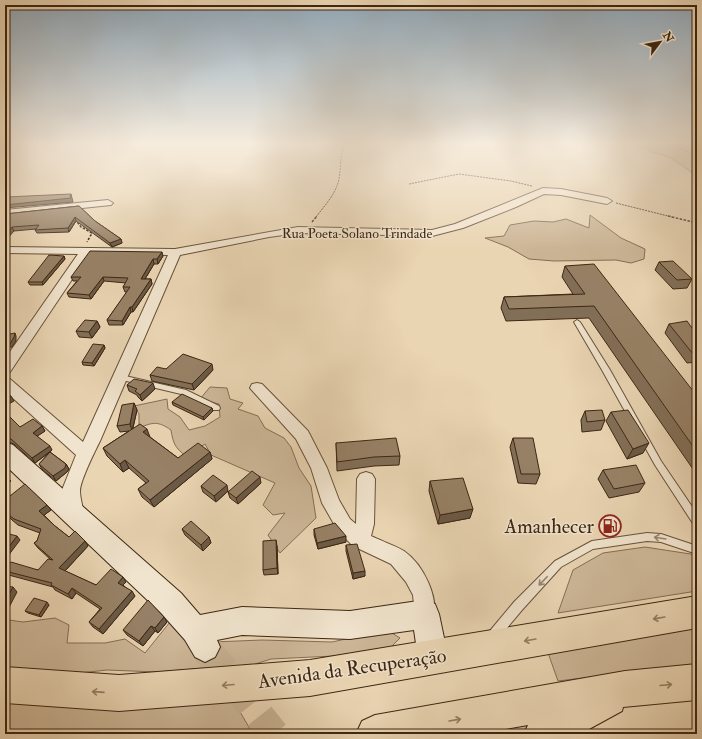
<svg xmlns="http://www.w3.org/2000/svg" width="702" height="739" font-family="'IM FELL Double Pica',serif">
<rect width="100%" height="100%" fill="#ead5b3"/>
<filter id="stains"><feTurbulence type="fractalNoise" baseFrequency=".005" numOctaves="4"/><feColorMatrix values="0 0 0 0 .2 0 0 0 0 .09 0 0 0 0 .02 0 0 0 .5 -.17"/></filter>
<radialGradient id="worn" r=".72"><stop offset=".6" stop-color="#630" stop-opacity="0"/><stop offset="1" stop-color="#630" stop-opacity=".3"/></radialGradient>
<!-- green -->
<path fill="#cdb798" stroke="#856e55" d="M632 145H697V176L671 158Z
M590 215 621 238 645 249 644 259 631 263 616 260 554 261 529 259 508 247 485 238 504 236 510 225 534 221 553 222 566 219 589 228Z
M210 387 227 388 230 399 243 403 238 409 258 416 265 428 284 438 291 447 299 468 311 486 316 518 280 553 268 535 285 513 273 515 263 505 275 483 211 455 205 444 186 456C175 448 173 443 171 430 158 421 153 422 139 428V414L134 406 167 399 168 409 180 417 189 430 205 426 220 417 219 404 200 399Z
M645 547 697 555V591L558 613 573 570 603 553Z
M174 617 197 660 204 668 157 672 107 670 42 677H5V622L9 620 23 622 55 618 69 625 67 643H105L125 639 145 653Z
M697 624V664L558 681 547 650Z
M387 630 400 638 391 647 334 656 271 659 239 669 232 667 213 642 262 640 332 642Z
M233 700 253 734H5V701Z
M544 720 530 734H479L498 727Z"/>
<g fill="none" stroke-linecap="round" stroke-linejoin="round">
<!-- river -->
<path fill="#af9a7c" fill-rule="evenodd" d="M680 145 697 146V154L682 147Z"/>
<!-- secondary-tunnel -->
<path stroke="#c7b293" stroke-width="30" stroke-dasharray="30 14" stroke-linecap="butt" d="M205 647 274 734"/>
<!-- service casing -->
<g stroke="#68523a" stroke-width="2">
<path id="service" d="M577 320 580 322 610 370 661 461 697 514V526L694 525 655 465 602 370 574 322Z
M118 375H121L186 390 219 406 220 408 219 410H213L181 394 118 379 117 377Z
M647 533 661 534 697 546V554L661 542 647 541 593 549 561 567 522 610 497 640 493 641 489 640 488 636 489 632 514 602 555 561 592 541Z"/>
</g>
<!-- minor casing -->
<g stroke="#68523a" stroke-width="2">
<path id="minor" d="M543 188 561 189 607 198 612 201 607 204 561 195 544 194 516 207 463 228 432 236 298 233 269 237 180 255 100 441C95 451 80 481 80 491 80 502 86 511 81 522L75 524 69 522 66 516 62 490 76 455 5 391V378L10 379 83 442 168 255 89 254 10 372 5 374V359L78 254 5 253V247L175 249 298 227 432 230 455 224Z
M108 200 113 203 111 205 5 216V210Z
M257 383 262 384 308 431 327 468 339 500 350 519 356 524 357 479 360 474 366 472 372 474 375 479 374 524 371 536C381 541 394 545 404 551 423 564 441 600 432 621L425 624 418 621 415 614 413 595 406 582 391 564 353 546 338 531 322 503 311 468 296 439 250 388 252 384Z"/>
</g>
<!-- secondary casing -->
<g stroke="#3d2612" stroke-width="2">
<path id="secondary" d="M5 442 13 445 181 593 200 615 242 607 350 611 425 600 435 604 439 614 448 657 444 668 433 672 422 668 418 657 414 630 350 639 242 635 217 640 220 647 215 657 205 662 195 657 185 640 161 613 5 465Z"/>
</g>
<!-- trunk casing -->
<g stroke="#3d2612" stroke-width="2">
<path id="trunk" d="M697 596V628L310 696 119 711 5 703V667L119 675 310 660Z
M697 664V700L623 707 622 711 580 734H524L528 725 478 734H356L362 721 375 715 625 671Z"/>
</g>
<!-- path-far1 -->
<path stroke="#3d2612" stroke-width="1" stroke-dasharray="2 1" stroke-linecap="butt" d="M670 145 697 155
M409 184 459 174 511 181 532 186
M616 203 672 217
M316 217C325 205 336 194 339 179 341 168 340 156 344 145"/>
<!-- path -->
<path stroke="#3d2612" stroke-width="1.5" stroke-dasharray="2.5 1.5" stroke-linecap="butt" d="M668 216 697 223
M75 219 81 227 92 233 87 242
M312 222 317 216"/>
<!-- service -->
<use href="#service" fill="#f1e4ce" fill-rule="evenodd"/>
<!-- minor -->
<use href="#minor" fill="#f1e4ce" fill-rule="evenodd"/>
<!-- secondary -->
<use href="#secondary" fill="#f1e4ce" fill-rule="evenodd"/>
<!-- trunk -->
<use href="#trunk" fill="#ead5b3" fill-rule="evenodd"/>
</g>
<!-- wall -->
<path fill="#826f58" stroke="#3d2612" d="M79 206 95 221 121 239 122 243 112 247 76 221 69 232 37 233 35 230 36 229 14 231 5 214Z
M64 256 65 259 43 285H30L28 282Z
M163 256 158 264H154L145 279H151L152 284 133 312H131L123 325H109L107 320 127 292H125L123 287 126 283 104 281 91 299 69 297 67 293 77 281H73L71 277Z
M659 262 692 279 687 288 673 289 655 270Z
M565 266 697 396V475L589 318 506 321 501 308 504 297 573 294 562 277Z
M97 321 100 327 92 338 79 337 76 331Z
M669 324 697 335V362L687 363 665 333Z
M104 345 105 348 94 366 83 365 82 362Z
M166 369 213 370 194 390 152 381 150 375Z
M127 385 155 389 142 401 138 397 137 395 129 391Z
M172 402 212 408 213 411 204 420 173 405Z
M134 403 137 410 133 428 150 437 178 458 210 452 212 459 154 507 142 497 138 489 146 483 129 468 123 472 107 456 103 448 129 431 120 432 117 426Z
M585 411 605 420 601 430 582 432 581 420Z
M5 412 20 427 42 426 45 431 37 436 52 450 50 452 66 464 69 469 67 472 56 481 42 469 39 464 50 452 35 463 14 444 9 442 5 436Z
M611 412 643 453 627 459 606 421Z
M513 438 540 474 536 484 518 483 510 447Z
M336 443 400 456 399 465 374 466 337 471Z
M603 470 645 483 639 492 609 498 598 479Z
M430 481 470 518 438 524 429 491Z
M261 483 238 504 230 498 228 492Z
M201 486 228 491 216 502 203 492Z
M5 500 51 510 44 515 55 526 69 537 85 541 88 546 65 571 96 585 126 582 123 585 135 596 103 634 93 627 89 622 100 609 76 593 72 599 55 590 53 587 5 574V567L38 570 51 560 38 548 34 543 37 541 40 533 18 525 5 514Z
M182 529 209 537 211 543 203 551 185 535Z
M314 529 346 542 318 549 314 535Z
M346 545 365 576 353 579 346 551Z
M277 546 278 574 264 575 263 570Z
M49 605 41 617 28 613 25 611Z
M167 622 158 633 155 631 143 646 127 635 123 630Z"/>
<!-- shaded-wall -->
<path fill="#6a5a47" stroke="#3d2612" d="M71 194 73 202 5 208V205L70 197Z
M75 217 76 221 69 232 68 228Z
M12 227 14 231 5 241V235Z
M121 239 122 243 112 247 110 243Z
M162 252 163 256 158 264 157 259Z
M64 256 65 259 43 285 42 282Z
M153 259 154 264 142 284 141 279Z
M103 277 104 281 91 299 89 295Z
M151 279 152 284 133 312 132 307Z
M130 307 131 312 123 325 122 321Z
M97 321 100 327 92 338 89 332Z
M15 333 16 336V341L12 347 5 348V345Z
M104 345 105 348 94 366 92 363Z
M212 364 213 370 194 390 192 384Z
M153 383 155 389 142 401 140 395Z
M11 396 14 401 5 406V400Z
M134 403 137 410 132 431 130 424Z
M212 408 213 411 204 420 203 417Z
M42 426 45 431 36 437 33 433Z
M147 429 150 437 146 440 143 432Z
M649 443 643 453 627 459 633 449Z
M50 446 52 450 35 463 32 458Z
M210 452 212 459 154 507 150 500Z
M125 460 129 468 123 472 120 464Z
M66 464 69 469 67 472 56 481 53 476Z
M7 477 11 481 5 485V478Z
M260 477 261 483 238 504 236 498Z
M227 485 228 491 216 502 214 496Z
M47 505 51 510 43 516 39 511Z
M473 509 470 518 438 524 440 515Z
M17 536 20 540 5 560V552Z
M346 536V542L318 549 317 543Z
M209 537 211 543 203 551 201 545Z
M276 540 277 546 278 574 277 568Z
M85 541 88 546 63 573 59 568Z
M365 571V576L353 579V573Z
M123 577 126 582 121 587 118 583Z
M13 587 17 592 5 615V601Z
M72 588 76 593 72 599 68 594Z
M132 591 135 596 103 634 99 629Z
M47 602 49 605 41 617 39 615Z
M164 617 167 622 158 633 155 628Z
M151 626 155 631 143 646 139 641Z"/>
<!-- building -->
<path fill="#978166" stroke="#3d2612" d="M71 194 70 197 71 198 5 205V199L6 197Z
M79 206 95 221 121 239 110 243 75 217 68 228 35 230 39 225 12 227 5 235V214Z
M90 251 162 252 157 259H153L141 279H151L132 307H130L122 321 107 320 130 287H123L128 278 103 277 89 295 67 293 81 277H71Z
M49 255 64 256 42 282H28Z
M673 261 692 279 677 280 659 262Z
M594 264 697 396V452L594 306 509 309 504 297 585 294 565 266Z
M85 320 97 321 89 332 76 331Z
M687 321 697 335V354H693L669 324Z
M15 333 14 337 10 344 5 345V335Z
M93 344 104 345 92 363 82 362Z
M183 354 212 364 192 384 150 375 157 367 166 369Z
M134 379 153 383 140 395 135 391 137 389 127 385Z
M5 392 11 396 5 400Z
M182 394 212 408 203 417 172 402Z
M134 403 130 424 117 426 122 405Z
M602 410 605 420 587 422 585 411Z
M628 410 649 443 633 449 611 412Z
M5 412 20 427 33 419 42 426 33 433 50 446 32 458 11 439 6 437 7 436 5 434Z
M140 424 147 429 143 432 178 458 198 443 210 452 150 500 138 489 149 481 125 460 120 464 103 448Z
M396 438 400 456 374 457 337 462 336 443Z
M513 438H533L540 474H521Z
M50 452 66 464 65 468 53 476 39 464Z
M636 465 645 483 614 489 603 470Z
M252 471 260 477 236 498 228 492Z
M213 475 227 485 214 496 201 486Z
M463 478 473 509 440 515 430 481Z
M25 484 47 505 39 511 55 526 69 537 75 531 85 541 59 568 96 585 111 569 123 577 118 583 132 591 99 629 89 622 102 608 72 588 68 594 51 585 52 583 5 571V567L11 562 38 570 48 559 53 560 34 543 37 541 41 529 14 519 5 512V500Z
M191 521 209 537 201 545 182 529Z
M335 523 346 536 317 543 314 529Z
M5 533 17 536 5 552Z
M276 540 277 568 263 570V541Z
M357 544 365 571 353 573 346 545Z
M5 586 13 587 5 601Z
M34 598 47 602 39 615 25 611Z
M148 600 164 617 155 628 151 626 139 641 123 630Z"/>
<!-- one-way arrows -->
<defs><path id="oneway-shaft" d="M-6 0H5M1.5-3L5.5 0L1.5 3" fill="none" stroke-width="1.6" stroke-linecap="round" stroke-linejoin="round"/></defs>
<g stroke="#978570">
<use href="#oneway-shaft" transform="translate(660 538) rotate(-171)"/>
<use href="#oneway-shaft" transform="translate(543 581) rotate(134)"/>
</g>
<g stroke="#947e62">
<use href="#oneway-shaft" transform="translate(659 618) rotate(170)"/>
<use href="#oneway-shaft" transform="translate(530 640) rotate(170)"/>
<use href="#oneway-shaft" transform="translate(228 685) rotate(175)"/>
<use href="#oneway-shaft" transform="translate(666 685) rotate(-5)"/>
<use href="#oneway-shaft" transform="translate(98 692) rotate(-176)"/>
<use href="#oneway-shaft" transform="translate(455 720) rotate(-10)"/>
</g>
<!-- sky -->
<linearGradient id="sky" x2="0" y2="1"><stop stop-color="#91aabd"/><stop offset="0.58" stop-color="#f6ecdd"/><stop offset="1" stop-color="#f6ecdd" stop-opacity="0"/></linearGradient>
<rect width="702" height="248" fill="url(#sky)"/>
<!-- icons -->
<defs>
<g id="fuel-ring" transform="scale(1.15)"><circle r="9.5" fill="#f1e4ce" stroke="#8f2418" stroke-width="1.5"/><path d="M-5.5-6h7V0h2V4h1.3V-2.5L3-4.5l.8-.8L6-3V5H2.5V1h-1V6h-7ZM-4.2-4.7v3.2H.2V-4.7Z" fill="#8f2418"/></g>
</defs>
<g fill-rule="evenodd">
<use href="#fuel-ring" x="610" y="526"/>
</g>
<g text-anchor="middle" stroke-width="3" stroke-linejoin="round" paint-order="stroke">
<!-- far-street labels -->
<g font-size="14" fill="#3d2612" stroke="#f1e4ce">
<text x="357" y="238">Rua Poeta Solano Trindade</text>
</g>
<!-- near-poi labels -->
<g font-size="20" fill="#3d2612" stroke="#f1e4ce" text-anchor="end">
<text x="594" y="533">Amanhecer</text>
</g>
<!-- near-street labels -->
<g font-size="20" fill="#3d2612" stroke="#f1e4ce">
<text transform="translate(352 668) rotate(-8)" y="7">Avenida da Recuperação</text>
</g>
</g>
<!-- margin -->
<rect width="702" height="739" fill="none" stroke="#ead5b3" stroke-width="20"/>
<rect x="6" y="6" width="690" height="727" fill="none" stroke="#3d2612" stroke-width="2"/>
<rect x="10" y="10" width="682" height="719" fill="none" stroke="#3d2612"/>
<!-- north arrow -->
<g transform="translate(660 42) rotate(58)" stroke="#f1e4ce" stroke-width="3" paint-order="stroke">
<path d="M0-3L7 15L0 10L-7 15Z" fill="#3d2612"/>
<text y="-6" font-size="11" font-weight="bold" text-anchor="middle" fill="#3d2612">N</text>
</g>
<rect width="100%" height="100%" filter="url(#stains)"/>
<rect width="100%" height="100%" fill="url(#worn)"/>
</svg>
